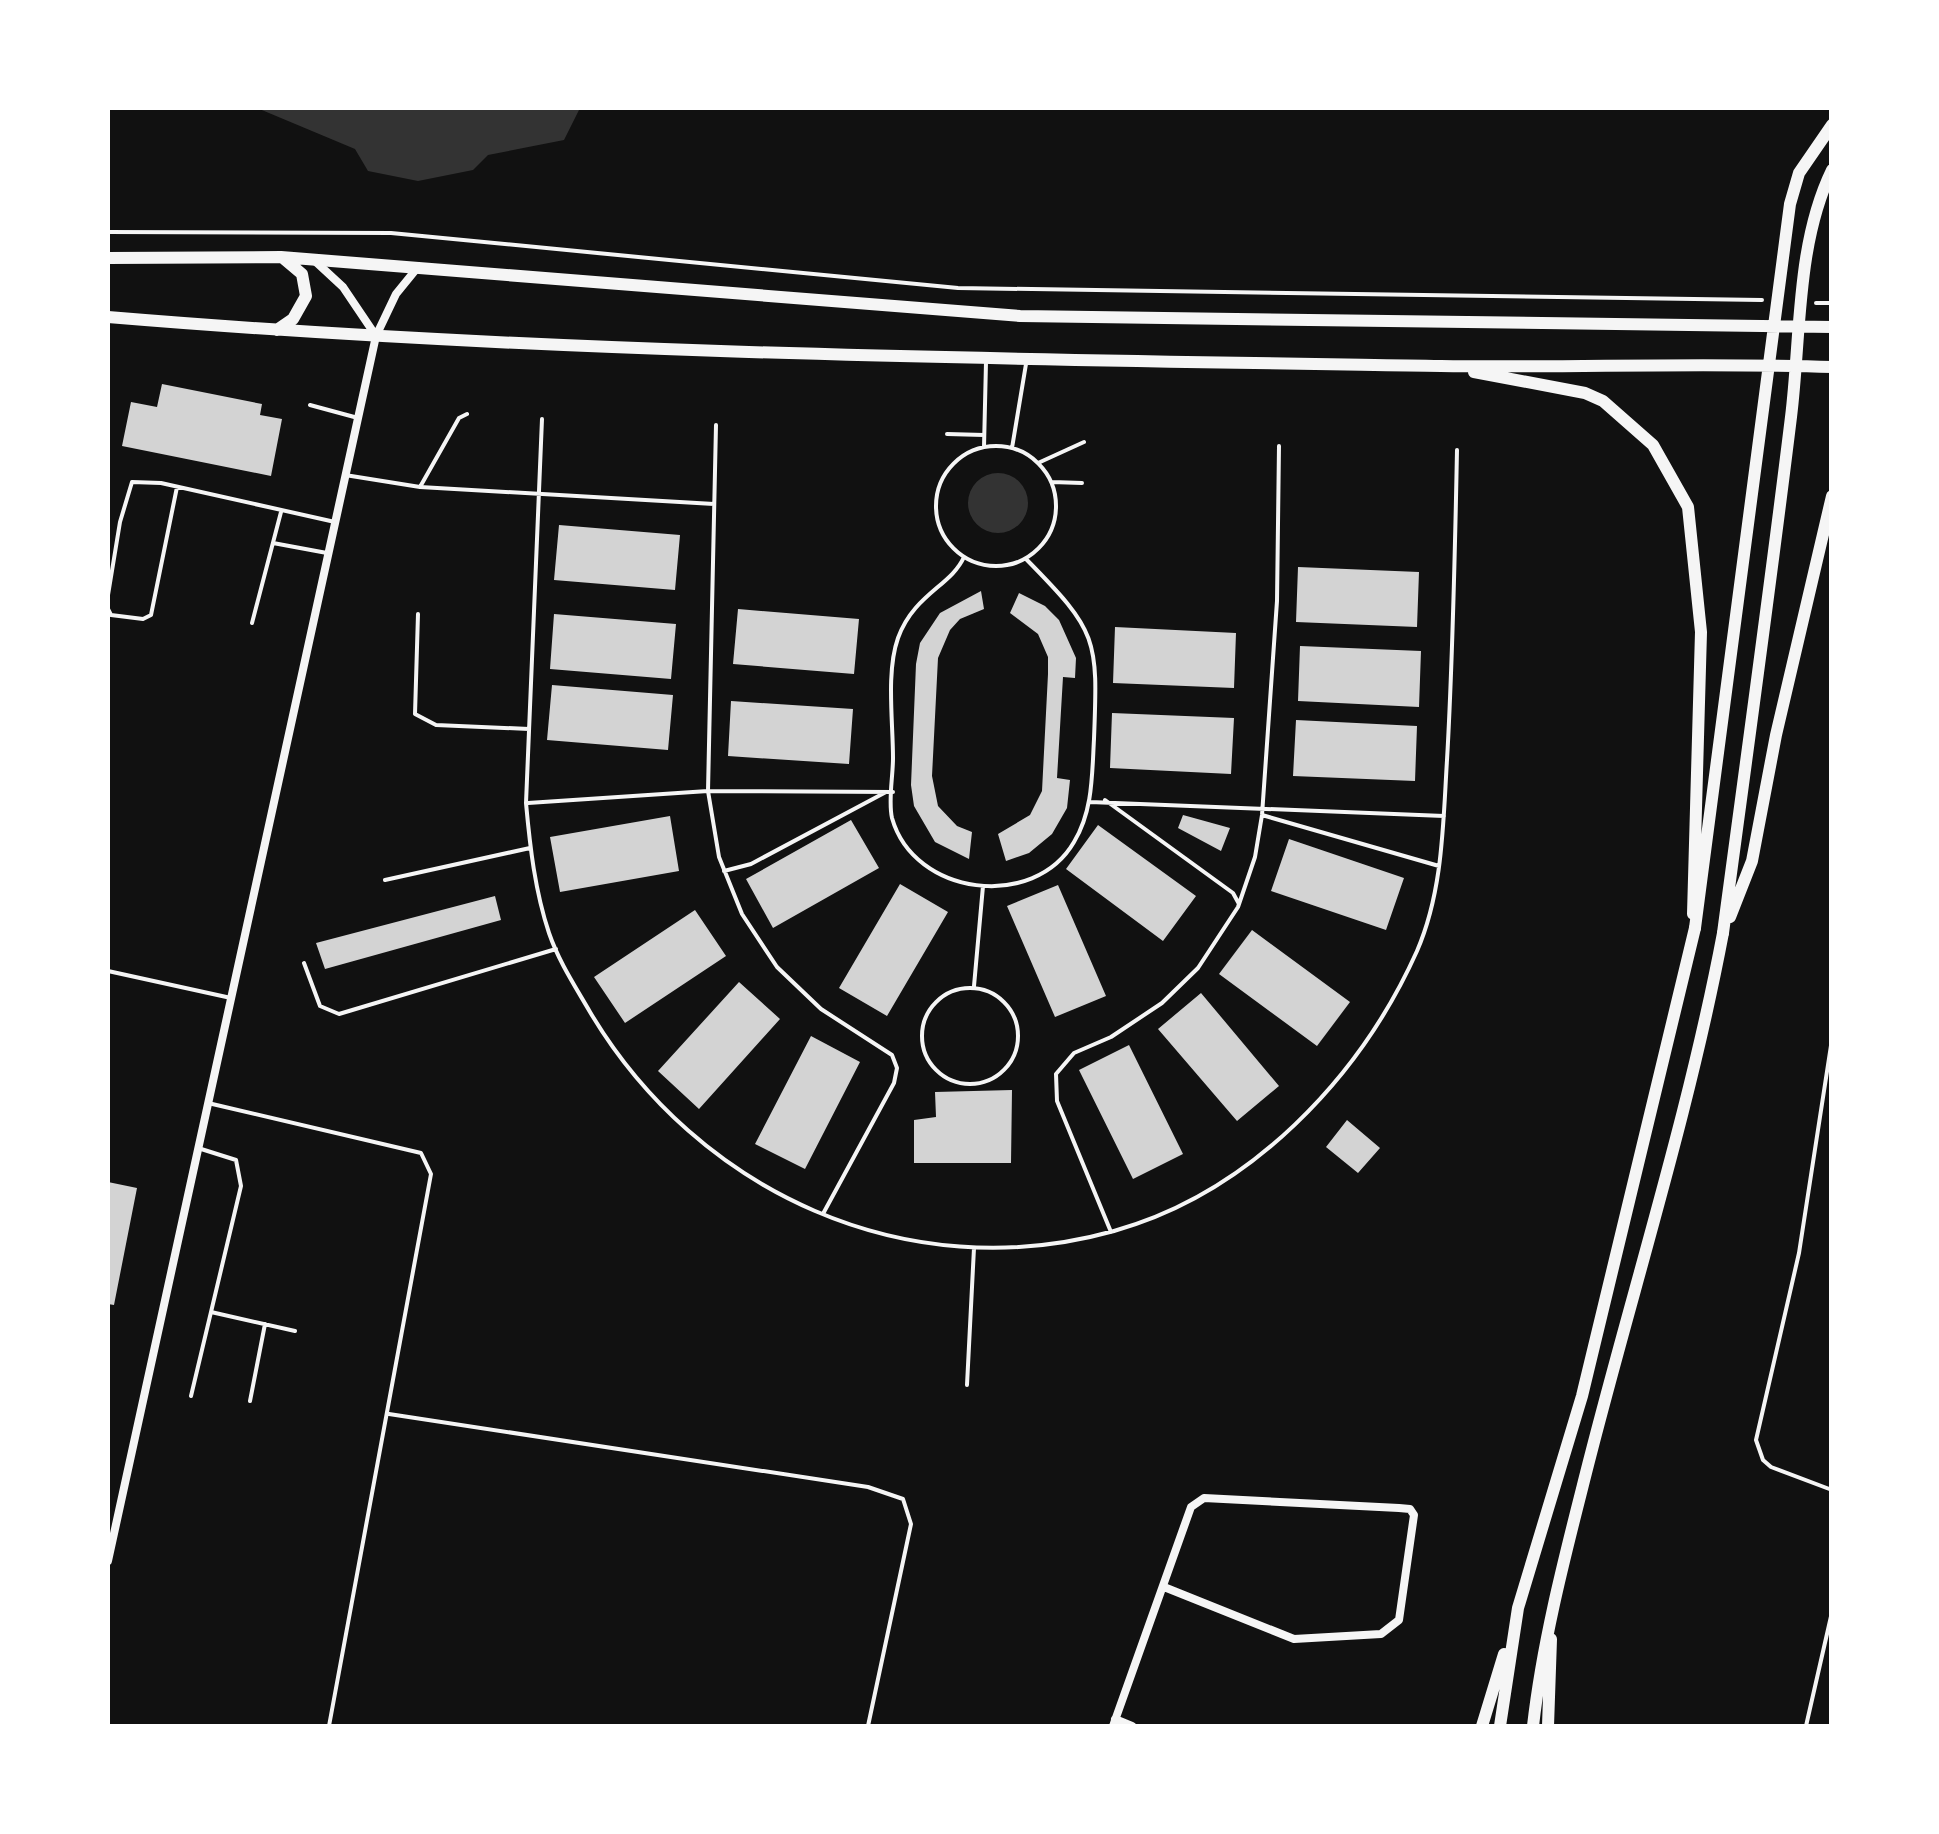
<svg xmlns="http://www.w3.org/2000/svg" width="1939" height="1834" font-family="'Archivo Narrow',sans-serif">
<rect width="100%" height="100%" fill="#111"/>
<!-- water -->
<path fill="#333" d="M257 108H580L564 140 488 155 473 170 418 181 368 171 355 149Z
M968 503a30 30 0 1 1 60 0a30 30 0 1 1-60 0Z"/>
<!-- building -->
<path fill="#d3d3d3" d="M162 384 262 404 260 415 282 419 271 476 122 446 131 402 157 407Z
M559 525 680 535 675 590 554 580Z
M1298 567 1419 572 1417 627 1296 622Z
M981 591 984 609 960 619 950 630 938 658 932 776 938 806 957 826 972 832 969 859 935 842 914 806 911 785 916 664 920 643 940 613Z
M1019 593 1045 606 1059 620 1076 658 1075 678 1063 677 1057 778 1070 780 1067 808 1052 834 1029 853 1006 861 998 834 1030 815 1042 791 1048 674V657L1038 634 1010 613Z
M738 609 859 619 854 674 733 664Z
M554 614 676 624 671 679 550 669Z
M1115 627 1236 633 1234 688 1113 683Z
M1300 646 1421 651 1419 707 1298 701Z
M552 685 673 695 668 750 547 740Z
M731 701 853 709 849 764 728 756Z
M1112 713 1234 718 1231 774 1110 768Z
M1296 720 1417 726 1415 781 1293 776Z
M1183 815 1230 828 1221 851 1178 828Z
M670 816 679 871 560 892 550 837Z
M851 820 879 868 773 928 746 879Z
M1098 825 1196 896 1163 941 1066 869Z
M1289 839 1404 878 1386 930 1271 891Z
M900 884 948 912 887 1016 839 988Z
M1058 885 1106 996 1055 1017 1007 906Z
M495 896 501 920 325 969 316 943Z
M695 910 726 956 625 1023 594 977Z
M1252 930 1350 1002 1317 1046 1219 974Z
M739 982 780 1019 699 1109 658 1071Z
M1201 993 1279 1086 1237 1121 1158 1029Z
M811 1036 860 1062 805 1169 755 1144Z
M1129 1045 1183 1154 1133 1179 1079 1070Z
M1012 1090 1011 1163H914V1120L936 1117 935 1092Z
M1347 1120 1380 1148 1358 1173 1326 1147Z
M108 1182 137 1188 114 1305 108 1304Z"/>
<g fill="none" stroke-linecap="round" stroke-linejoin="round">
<!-- path -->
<path stroke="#f5f5f5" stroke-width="4" d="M108 232 391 233 958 288 1762 300
M1816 303H1832"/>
<!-- service -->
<path stroke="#f5f5f5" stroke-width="4" d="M310 405 358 418
M467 414 459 418 420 487 714 504
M542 419 526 803C530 847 535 891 549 933 559 962 575 986 590 1012 697 1192 907 1289 1114 1231 1250 1193 1360 1078 1417 951 1443 891 1443 824 1447 760 1453 656 1455 553 1457 450
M716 425 708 791 719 857 742 914 777 967 821 1009 892 1055 897 1068 894 1083 824 1212
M947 434 984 435
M936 506a60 60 0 1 1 120 0a60 60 0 1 1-120 0Z
M984 447 986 362
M1012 448 1026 364
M1038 463 1084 442
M345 475 420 487
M1052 482 1082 483
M273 543 327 553
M964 557C951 586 914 594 898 638 886 672 893 721 893 758 893 777 888 801 892 818 914 896 1034 911 1074 842 1093 811 1092 774 1094 739 1098 638 1098 632 1026 559
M108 595 120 522 132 482 161 483 335 522
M108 609 111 615 143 619 151 615 177 487
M418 614 415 714 436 725 529 729
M252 623 281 512
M108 649V677
M108 746V766
M1105 800 1233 893 1239 904
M1090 802 1444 816
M528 803 708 791 893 792
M1262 815 1439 866
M724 871 751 864 886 792
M385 880 530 848
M304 963 320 1006 339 1014 556 949
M108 971 231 998
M974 986 983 886
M922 1036a48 48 0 1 1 96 0a48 48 0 1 1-96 0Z
M1832 1039 1799 1253 1756 1440 1763 1460 1771 1467 1832 1490
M208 1103 421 1153 431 1174 329 1726
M1111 1232 1057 1101 1056 1074 1074 1053 1111 1037 1162 1003 1198 968 1238 907 1255 857 1262 815 1277 601 1279 446
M211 1312 295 1331
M967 1385 974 1248
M191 1396 241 1186 236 1160 198 1148
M250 1401 265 1324
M389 1414 868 1487 903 1499 911 1524 868 1726
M1806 1726 1832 1612"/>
<!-- minor -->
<path stroke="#f5f5f5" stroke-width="8" d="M316 262 343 287 376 336
M108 1561 376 336 396 294 418 267
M1115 1719 1132 1726
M1113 1726 1191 1507 1204 1498 1399 1508 1410 1509 1414 1515 1399 1620 1381 1634 1294 1639 1164 1587"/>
<!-- primary -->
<path stroke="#f5f5f5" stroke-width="12" d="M1482 1726 1504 1654
M1500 1726 1518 1608 1582 1396 1695 928
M1533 1726C1543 1638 1566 1552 1588 1465 1633 1288 1689 1113 1723 933
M1548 1726 1551 1639"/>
<!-- trunk -->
<path stroke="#f5f5f5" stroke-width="12" d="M108 258 281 257 1020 316 1832 327
M108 317C551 354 997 359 1441 366 1571 368 1702 362 1832 367
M277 330 293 319 306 296 302 274 283 258
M1474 372 1585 393 1603 401 1653 445 1688 507 1701 632 1693 914
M1730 917 1752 861 1776 735 1832 496
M1695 928 1790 204 1799 173 1832 125
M1723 933C1746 761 1770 589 1791 417 1801 336 1796 244 1832 170"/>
</g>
<!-- border -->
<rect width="1939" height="1834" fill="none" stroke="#ffffff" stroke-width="220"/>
</svg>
